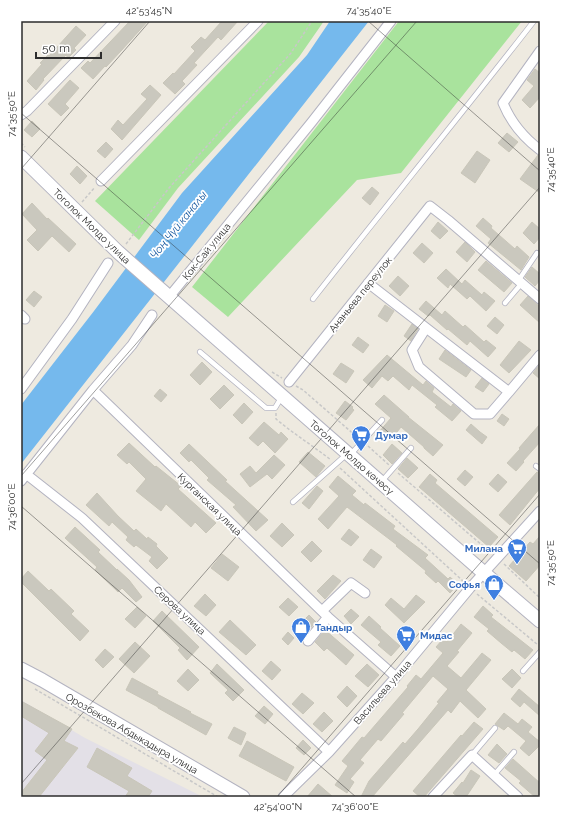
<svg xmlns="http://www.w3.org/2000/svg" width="561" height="818" font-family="Raleway,sans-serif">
<rect width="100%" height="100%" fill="#eeeae0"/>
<!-- industrial -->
<path fill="#e3e0e7" d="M21 700 85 738 203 797H21Z"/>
<!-- green -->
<path fill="#a9e39d" d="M269 21H324L299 57 178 188 139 240 95 201Z
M399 21H522L401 173 357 180 228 317 192 287Z"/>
<!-- water -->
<path fill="#75b9ed" d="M330 21H369L21 464V405L94 311 182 193 307 55Z"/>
<!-- building -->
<path fill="#cac8be" stroke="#c9c6b9" d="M130 21H148L121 51 106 67 105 66 93 79 81 68 88 61 90 63Z
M222 21H238L221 40 218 37 194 63 197 65 182 81 185 84 175 94 163 83 173 73 174 74 195 51 191 47 201 37 205 40Z
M76 26 86 35 74 48 76 50 68 58 66 55 43 79 44 80 36 90 27 81 42 64 40 63 48 55 49 56Z
M535 69 540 73V97L530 108 522 100 534 86 527 80Z
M70 80 79 88 65 104 69 108 61 116 48 104Z
M150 85 161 95 122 140 111 129 118 120 123 125 147 99 141 94Z
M32 121 40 129 32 137 24 130Z
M507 133 518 142 509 152 498 143Z
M106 142 113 149 105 158 97 151Z
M477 151 490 160 475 183 461 173Z
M538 155 540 156V193L520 179Z
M77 166 87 176 80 184 70 174Z
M372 187 379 193 370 205 362 198Z
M32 203 47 219 48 218 76 244 69 252 52 236 38 251 27 240 37 230 22 214Z
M483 218 492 226 491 228 515 249 517 246 529 257 521 270 488 243 491 239 476 226Z
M438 222 448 231 440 239 431 231Z
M532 222 540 229V237L534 244 523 233Z
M465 242 475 252 467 262 456 252Z
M422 243 433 253 424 263 413 253Z
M486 261 512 283 504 292 478 270Z
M532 267 540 274V280L535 286 525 277Z
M446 269 462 284 465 280 482 295 484 292 495 301 486 311 470 296 467 299 450 284 448 288 437 278Z
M398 276 409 286 400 296 389 286Z
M34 291 42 297 34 307 26 300Z
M528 296 540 307V323L520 305Z
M426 301 442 315 445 311 463 327 465 325 484 342 486 340 496 348 488 357 470 341 467 345 448 329 447 330 430 315 428 316 419 309Z
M385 305 394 311 387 322 378 316Z
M495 317 504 325 497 334 487 326Z
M412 324 418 329 411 341 404 336Z
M358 337 369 345 363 353 352 345Z
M519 341 531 350 509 373 500 365Z
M445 350 471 370 466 377 439 359Z
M387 355 423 385 426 381 434 388 432 392 451 407 453 404 461 411 452 421 435 407 437 405 412 385 409 390 393 376 388 381 382 376 372 388 363 380Z
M202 362 212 372 200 385 190 375Z
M341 363 354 371 346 383 333 374Z
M540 364V379L533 373Z
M482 378 489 384 483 392 475 387Z
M224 385 234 395 220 409 210 399Z
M160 389 167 395 161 402 154 396Z
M384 395 409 417H408L443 445 433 456 424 448V447L401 427 390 441 379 432 391 418 375 404Z
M345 401 353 407 352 408 354 410 346 420 336 413Z
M244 403 253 412 242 424 233 415Z
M502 414 509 419 504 426 497 421Z
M264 422 279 435 281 432 288 439 275 453 263 441 258 446 249 438Z
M471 424 480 432 487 437 482 444 466 430Z
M540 424V442L523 461 524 462 516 471 507 463 520 449 519 448Z
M129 443 155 467 156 466 181 486 178 489 216 523 206 533 195 522 191 527 166 504 161 511 136 491 146 479 129 462 127 464 117 455Z
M189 444 227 480 225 481 268 520 256 531 233 507 236 505 207 480 209 478 191 460 189 462 180 453Z
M392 444 402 453 392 464 383 455Z
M308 452 325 466 316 477 299 462Z
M274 455 285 465 272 479 267 474 250 487 240 474 250 466 256 473Z
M407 458 418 468 408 478 398 469Z
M465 470 473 477 465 486 457 479Z
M537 472 540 473V488L510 525 499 515Z
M430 474 437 480 435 483 498 537 489 547 419 487Z
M498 474 507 482 498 492 489 484Z
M338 476 356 491 352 495 364 505 365 503 395 526 393 529 428 555 425 558 448 579 450 577 458 584 450 593 438 581 436 583 425 573 426 571 396 546 397 545 347 507 328 529 318 519 339 496 329 487Z
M317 486 323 491 309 509 302 503Z
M97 493 118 516 134 531 136 529 147 539 148 537 157 544 156 546 168 558 157 569 149 561 152 557 136 545 134 547 126 540 128 537 112 522 109 526 86 505Z
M282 523 294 535 282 547 270 536Z
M75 527 100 550 98 552 117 570V569L129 580 142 597 136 602 122 588 118 592 95 570 97 567 65 538Z
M349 529 359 537 351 546 341 539Z
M540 536V565L526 581 509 566 530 542 533 544Z
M312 541 322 551 311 562 301 552Z
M371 549 382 557 374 568 363 560Z
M222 554 239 567 228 581 211 568Z
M28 571 49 591 51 589 74 611 71 614 89 631 80 641 21 582V579Z
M333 575 341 581 325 599 317 591Z
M205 594 216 605 206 616 194 606Z
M416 595 425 602 404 623 385 605 391 598 404 609Z
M288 598 298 607 289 616 279 607Z
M483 606 493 615 491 617 533 650 525 659 514 650 512 652 501 643 487 631 489 629 474 617Z
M137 607 146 616 135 628 125 619Z
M351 609 359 616 351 624 344 616Z
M162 611 199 647 187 660 178 650 180 648 153 621Z
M309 615 316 622 307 632 299 625Z
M369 616 381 627 380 628 400 646 391 656 378 645 381 642 361 625Z
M230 620 256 645 246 655 219 632Z
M461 624 472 633 457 651 459 652 447 666 461 678 482 653 491 660 466 690 486 709 478 718 460 701 451 713 448 710 372 797H361L369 781 403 742 405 744 418 729 439 703 437 702 448 689 433 676 402 713 404 714 381 741 378 739 360 760 364 763 350 779 354 782 347 793 335 785 348 766 342 761 362 737 364 738 408 687 407 686 416 675 421 679 443 653 436 647 443 639 447 642Z
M325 630 354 655 346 665 327 648 324 651 315 642Z
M288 632 294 638 288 645 282 639Z
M135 642 150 656 134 673 119 659Z
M105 649 114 657 103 668 95 660Z
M271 661 281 670 272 680 262 671Z
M217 664 244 690 233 701 225 693 228 690 210 673Z
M367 664 379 675 368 687 355 676Z
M188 669 199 680 188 691 177 681Z
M512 669 521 678 512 688 502 679Z
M132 678 158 692 157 694 191 712 190 713 212 724 206 735 158 708V707L126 690Z
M347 686 357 696 347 707 337 697Z
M519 689 540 707V716L524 702 520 707 511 699Z
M302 693 314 703 303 714 292 704Z
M21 701 72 729 64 741 78 748 39 797H21V793L47 760 35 751 49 733 21 716Z
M264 706 273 714 265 724 255 716Z
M324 712 333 721 322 732 313 724Z
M504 713 518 724 522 719 532 727 528 732 540 742V745L529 756 520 748 526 741 508 726 504 730 495 724Z
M474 722 483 729 424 797H420L413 791 461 735 462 736Z
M234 727 246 733 241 745 228 738Z
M303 740 311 748 304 755 296 748Z
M247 741 294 767 286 781 239 756Z
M497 744 507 754 499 763 488 755Z
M97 748 132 768 127 776 152 791 148 797H125L129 791 87 767Z
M513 759 540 783V797H535L519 783 521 781 505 768Z
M471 770 480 776 466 797H458L453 793 462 782 463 783Z
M318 784 333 797H307Z"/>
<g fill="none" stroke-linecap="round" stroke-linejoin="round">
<!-- lane casing -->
<g stroke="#b3b3c0" stroke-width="6">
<path id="lane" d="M518 281 537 253
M313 299C386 206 461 115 534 21
M505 303 522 283
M200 352 266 408H275L281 398
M350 455 382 420
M536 466 540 469
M382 481 411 448
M293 502 347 454
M523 671 540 652
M472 755 495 728
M494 775 514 752"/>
</g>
<!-- street casing -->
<g stroke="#b3b3c0" stroke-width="11">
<path id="street" d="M540 51 503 103C511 123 523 137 540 150
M21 115 27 111 115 21
M101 181 258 21
M368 283 509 392 540 355
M169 297 311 123 391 21
M21 315 25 319
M426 328 412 350 419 367 474 414H490L509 392
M289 382 430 206 448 220 540 299
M21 389 72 319 108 263
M93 390 328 617 308 641
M26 474 82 518 329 752
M21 481 93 390 132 345 152 315
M322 611 351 583 365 593
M328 617 396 677
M283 797 329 752 396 677 470 588 540 511
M433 797 472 755 518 797"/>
</g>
<!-- secondary casing -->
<g stroke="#b3b3c0" stroke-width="15">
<path id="secondary" d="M21 157 118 252 484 573 540 621
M21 669 42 680 243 797"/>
</g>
<!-- path -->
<path stroke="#c8c8c8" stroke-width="1.5" stroke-dasharray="3 2" stroke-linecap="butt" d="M21 143 25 147
M82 202 95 187
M126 244 169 188 291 53 312 21
M272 372 282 378
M296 386 303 390 357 437
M276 413V419C294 434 313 446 331 460
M368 446 389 465
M340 468 464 582
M398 473 490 552
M504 564 540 598
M477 594 538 645
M35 689 218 797"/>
<!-- lane -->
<use href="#lane" stroke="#fff" stroke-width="4.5"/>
<!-- street -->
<use href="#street" stroke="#fff" stroke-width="9"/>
<!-- secondary -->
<use href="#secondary" stroke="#fff" stroke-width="13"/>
</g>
<!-- ticks -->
<path fill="none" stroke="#2d2d2d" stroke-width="1" stroke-opacity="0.45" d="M368 21 540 171M21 113 540 564M21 169 150 21M21 476 417 21M21 506 356 797M21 784 540 187M277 797 540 494"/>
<!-- icons -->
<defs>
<g id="supermarket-pin" transform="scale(1)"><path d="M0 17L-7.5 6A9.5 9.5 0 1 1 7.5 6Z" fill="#3f7fe0" stroke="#fff"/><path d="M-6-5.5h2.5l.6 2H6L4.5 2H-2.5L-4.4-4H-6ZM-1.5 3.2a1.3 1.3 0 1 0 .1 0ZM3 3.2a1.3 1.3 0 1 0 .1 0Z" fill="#fff"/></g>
<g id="shop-pin" transform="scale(1)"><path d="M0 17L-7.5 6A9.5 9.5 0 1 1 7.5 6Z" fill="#3f7fe0" stroke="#fff"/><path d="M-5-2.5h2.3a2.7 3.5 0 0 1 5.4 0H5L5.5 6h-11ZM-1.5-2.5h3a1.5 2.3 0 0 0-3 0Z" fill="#fff"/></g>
</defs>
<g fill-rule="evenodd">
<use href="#supermarket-pin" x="361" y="435"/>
<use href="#supermarket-pin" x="517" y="548"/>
<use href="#shop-pin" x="494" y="584"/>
<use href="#shop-pin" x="301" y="627"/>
<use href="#supermarket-pin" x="406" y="635"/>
</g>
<g text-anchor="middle" stroke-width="3.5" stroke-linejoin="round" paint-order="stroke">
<!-- street labels -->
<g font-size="10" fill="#2d2d2d" stroke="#fff">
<text transform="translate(92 226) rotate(44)" y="4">Тоголок Молдо улица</text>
<text transform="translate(206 251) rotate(-51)" y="4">Кок-Сай улица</text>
<text transform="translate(360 294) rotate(-51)" y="4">Ананьева переулок</text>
<text transform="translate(352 457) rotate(41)" y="4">Тоголок Молдо көчөсү</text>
<text transform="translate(210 504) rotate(44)" y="4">Курганская улица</text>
<text transform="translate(180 610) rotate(43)" y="4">Серова улица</text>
<text transform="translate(382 692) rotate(-49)" y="4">Васильева улица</text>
<text transform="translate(132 733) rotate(30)" y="4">Орозбекова Абдыкадыра улица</text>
</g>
<!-- shop labels -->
<g font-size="10" font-weight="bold" fill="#366cbe" stroke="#fff" text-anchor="start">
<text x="375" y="439">Думар</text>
<text x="503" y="552" text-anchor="end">Милана</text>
<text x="480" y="588" text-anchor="end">Софья</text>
<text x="315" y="631">Тандыр</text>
<text x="420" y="639">Мидас</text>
</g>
<!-- water labels -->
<g font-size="11" font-style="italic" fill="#10549d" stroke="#fff">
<text transform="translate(178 225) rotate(-51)" y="4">Чоң Чүй каналы</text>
</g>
</g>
<!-- border -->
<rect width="561" height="818" fill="none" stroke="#ffffff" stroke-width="44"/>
<!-- scale -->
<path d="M36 52v6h65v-6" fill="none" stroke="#2d2d2d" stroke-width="2"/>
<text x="42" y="52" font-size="12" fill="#2d2d2d" stroke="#ffffff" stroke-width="3" paint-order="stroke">50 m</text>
<rect x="22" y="22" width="517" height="774" fill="none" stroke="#2d2d2d" stroke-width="1.5"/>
<g font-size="10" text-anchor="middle" fill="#2d2d2d">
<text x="149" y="14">42°53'45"N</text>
<text x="369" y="14">74°35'40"E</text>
<text transform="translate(11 114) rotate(-90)" y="4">74°35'50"E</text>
<text transform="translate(550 170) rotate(-90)" y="4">74°35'40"E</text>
<text transform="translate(11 507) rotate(-90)" y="4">74°36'00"E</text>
<text transform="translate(550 563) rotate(-90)" y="4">74°35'50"E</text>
<text x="278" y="810">42°54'00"N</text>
<text x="355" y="810">74°36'00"E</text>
</g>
</svg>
